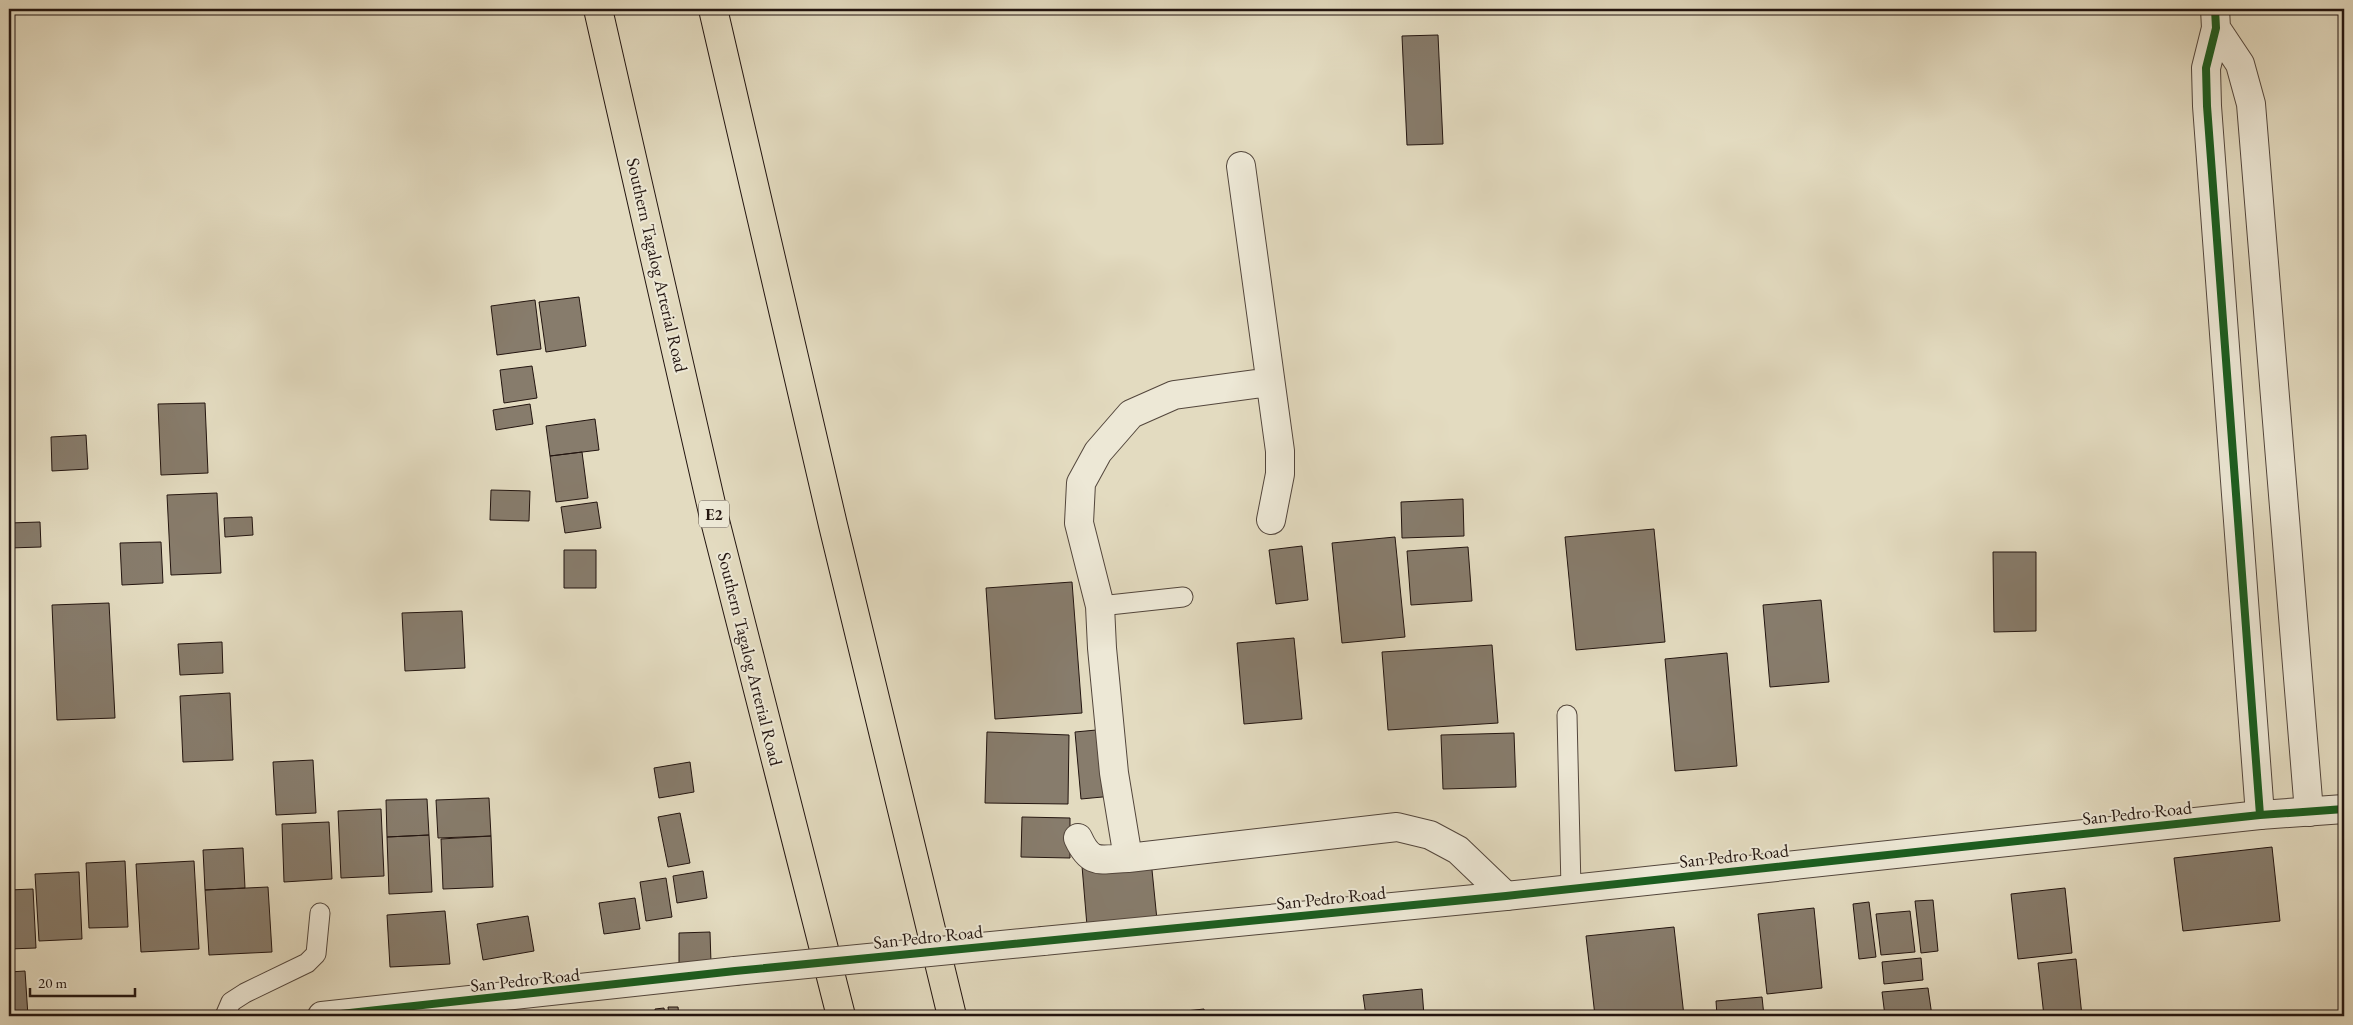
<svg xmlns="http://www.w3.org/2000/svg" width="2353" height="1025" font-family="'EB Garamond',serif">
<rect width="100%" height="100%" fill="#e3dbc0"/>
<filter id="stains"><feTurbulence type="fractalNoise" baseFrequency=".004" numOctaves="4"/><feColorMatrix values="0 0 0 0 .2 0 0 0 0 .09 0 0 0 0 .02 0 0 0 .5 -.17"/></filter>
<radialGradient id="worn" r=".72"><stop offset=".6" stop-color="#630" stop-opacity="0"/><stop offset="1" stop-color="#630" stop-opacity=".3"/></radialGradient>
<!-- building -->
<path fill="#877c6c" stroke="#231510" d="M1438 35 1443 144 1407 145 1402 36Z
M579 297 586 346 546 352 539 302Z
M535 300 541 349 497 355 491 306Z
M532 366 537 398 504 403 500 370Z
M205 403 208 473 161 475 158 404Z
M530 404 533 424 496 430 493 410Z
M595 419 599 450 550 456 546 426Z
M86 435 88 469 52 471 51 437Z
M582 452 588 498 556 502 550 456Z
M491 490 530 491 529 521 490 520Z
M217 493 221 573 171 575 167 495Z
M1463 499 1464 536 1402 538 1401 502Z
M597 502 601 528 565 533 561 507Z
M252 517 253 535 225 537 224 518Z
M40 522 41 547 9 548V523Z
M1654 529 1665 642 1576 650 1565 537Z
M1395 537 1405 637 1342 643 1332 543Z
M161 542 163 583 122 585 120 543Z
M1302 546 1308 600 1276 604 1269 550Z
M1468 547 1472 601 1411 605 1407 551Z
M564 550H596V588H564Z
M1993 552H2036V631L1994 632Z
M1072 582 1082 713 995 719 986 588Z
M1821 600 1829 682 1770 687 1763 605Z
M109 603 115 718 57 720 52 605Z
M462 611 465 668 405 671 402 613Z
M1294 638 1302 719 1244 724 1237 643Z
M222 642 223 673 180 675 178 644Z
M1492 645 1498 723 1388 730 1382 652Z
M1727 653 1737 766 1675 771 1665 659Z
M230 693 233 760 183 762 180 696Z
M1107 729 1113 796 1081 799 1075 732Z
M987 732 1069 735 1068 804 985 803Z
M1514 733 1516 787 1443 789 1441 735Z
M313 760 316 813 276 815 273 762Z
M690 762 694 792 659 798 654 768Z
M489 798 491 836 438 838 436 800Z
M427 799 429 835 387 837 386 800Z
M381 809 384 876 341 878 338 811Z
M680 813 690 863 668 867 658 817Z
M1022 817 1070 818V858L1021 857Z
M329 822 332 879 284 882 282 824Z
M429 835 432 892 389 894 387 837Z
M491 836 493 887 443 889 441 839Z
M2272 847 2280 921 2183 931 2174 858Z
M243 848 245 888 205 890 203 850Z
M1151 860 1157 920 1087 926 1082 866Z
M125 861 128 927 89 928 86 863Z
M194 861 199 949 141 952 136 864Z
M703 871 707 898 677 903 673 876Z
M79 872 82 939 39 941 35 874Z
M666 878 672 917 646 921 640 882Z
M268 887 272 952 209 955 205 890Z
M2065 888 2072 953 2018 959 2011 894Z
M33 889 36 948 9 949V890Z
M635 898 640 929 604 934 599 903Z
M1933 900 1938 951 1921 953 1915 901Z
M1869 902 1876 957 1859 959 1853 904Z
M1814 908 1822 988 1767 994 1758 914Z
M445 911 450 964 390 967 387 915Z
M1910 911 1915 952 1881 955 1876 914Z
M528 916 534 951 483 960 477 924Z
M1674 927 1684 1016H1595L1586 936Z
M710 932 711 963 679 964V933Z
M1921 958 1923 980 1884 984 1882 962Z
M2076 959 2082 1016H2044L2038 963Z
M25 971 28 1016H9V972Z
M1928 988 1932 1016H1885L1882 992Z
M1422 989 1424 1016H1366L1363 995Z
M1762 997 1764 1016H1717L1716 1001Z
M668 1007H678L679 1016H669Z
M664 1008 665 1016H656L655 1009Z
M1204 1009 1205 1016H1159V1014Z
M1360 1013 1361 1016H1329Z"/>
<g fill="none" stroke-linecap="round" stroke-linejoin="round">
<!-- service casing -->
<g stroke="#53463c" stroke-width="21">
<path id="service" d="M1100 606 1183 597
M1567 715 1571 888
M225 1016 231 1002 245 993 307 963 316 954 320 913"/>
</g>
<!-- minor casing -->
<g stroke="#53463c" stroke-width="30">
<path id="minor" d="M2215 9 2216 28 2206 68 2207 106 2260 815
M2216 28 2240 64 2251 104 2309 812
M1241 166 1280 451V474L1271 520
M1078 838C1091 866 1100 859 1128 858L1397 827 1430 835 1458 850 1506 896
M1128 858 1114 773 1102 648 1100 606 1079 523 1081 483 1098 452 1131 414 1174 395 1270 382"/>
</g>
<!-- tertiary casing -->
<g stroke="#53463c" stroke-width="30">
<path id="tertiary" d="M1043 941 1506 896 2260 815 2344 809
M322 1016 735 971"/>
</g>
<!-- motorway casing -->
<g stroke="#231510" stroke-width="30">
<path id="motorway" d="M598 9 714 517 841 1016
M713 9 833 525 952 1016"/>
</g>
<!-- service -->
<use href="#service" stroke="#ede8d6" stroke-width="19"/>
<!-- minor -->
<use href="#minor" stroke="#ede8d6" stroke-width="28"/>
<!-- tertiary -->
<use href="#tertiary" stroke="#ede8d6" stroke-width="28"/>
<!-- motorway -->
<use href="#motorway" stroke="#e3dbc0" stroke-width="28"/>
<!-- tertiary-bridge casing -->
<g stroke="#53463c" stroke-width="30" stroke-linecap="butt">
<path id="tertiary-bridge" d="M735 971 1043 941"/>
</g>
<!-- tertiary-bridge -->
<use href="#tertiary-bridge" stroke="#ede8d6" stroke-width="28"/>
<!-- cycleway casing -->
<g stroke="#ede8d6" stroke-width="11">
<path id="cycleway" d="M2215 9 2216 28 2206 68 2207 106 2260 815
M322 1016 735 971 1506 896 2260 815 2344 809"/>
</g>
<!-- cycleway -->
<use href="#cycleway" stroke="#1b5e20" stroke-width="8"/>
</g>
<g text-anchor="middle" stroke-width="4" stroke-linejoin="round" paint-order="stroke">
<!-- shield labels -->
<rect fill="#ede8d6" stroke="#60544b" stroke-width="1" x="699" y="500.5" width="30" height="27" rx="4"/>
<g font-size="16" font-weight="bold" fill="#231510">
<text x="714" y="520">E2</text>
</g>
<!-- street labels -->
<g font-size="18" fill="#231510" stroke="#ede8d6">
<text transform="translate(657 265) rotate(77)" y="6">Southern Tagalog Arterial Road</text>
<text transform="translate(750 659) rotate(76)" y="6">Southern Tagalog Arterial Road</text>
<text transform="translate(2137 813) rotate(-6)" y="6">San Pedro Road</text>
<text transform="translate(1734 856) rotate(-6)" y="6">San Pedro Road</text>
<text transform="translate(1331 898) rotate(-6)" y="6">San Pedro Road</text>
<text transform="translate(928 937) rotate(-6)" y="6">San Pedro Road</text>
<text transform="translate(525 980) rotate(-6)" y="6">San Pedro Road</text>
</g>
</g>
<!-- margin -->
<rect width="2353" height="1025" fill="none" stroke="#e3dbc0" stroke-width="30"/>
<rect x="10" y="10" width="2333" height="1005" fill="none" stroke="#231510" stroke-width="2.5"/>
<rect x="15" y="15" width="2323" height="995" fill="none" stroke="#231510"/>
<!-- scale -->
<path d="M30 988v8h105v-8" fill="none" stroke="#231510" stroke-width="2.5"/>
<text x="38" y="988" font-size="15" fill="#231510" stroke="#ede8d6" stroke-width="4" paint-order="stroke">20 m</text>
<rect width="100%" height="100%" filter="url(#stains)"/>
<rect width="100%" height="100%" fill="url(#worn)"/>
</svg>
